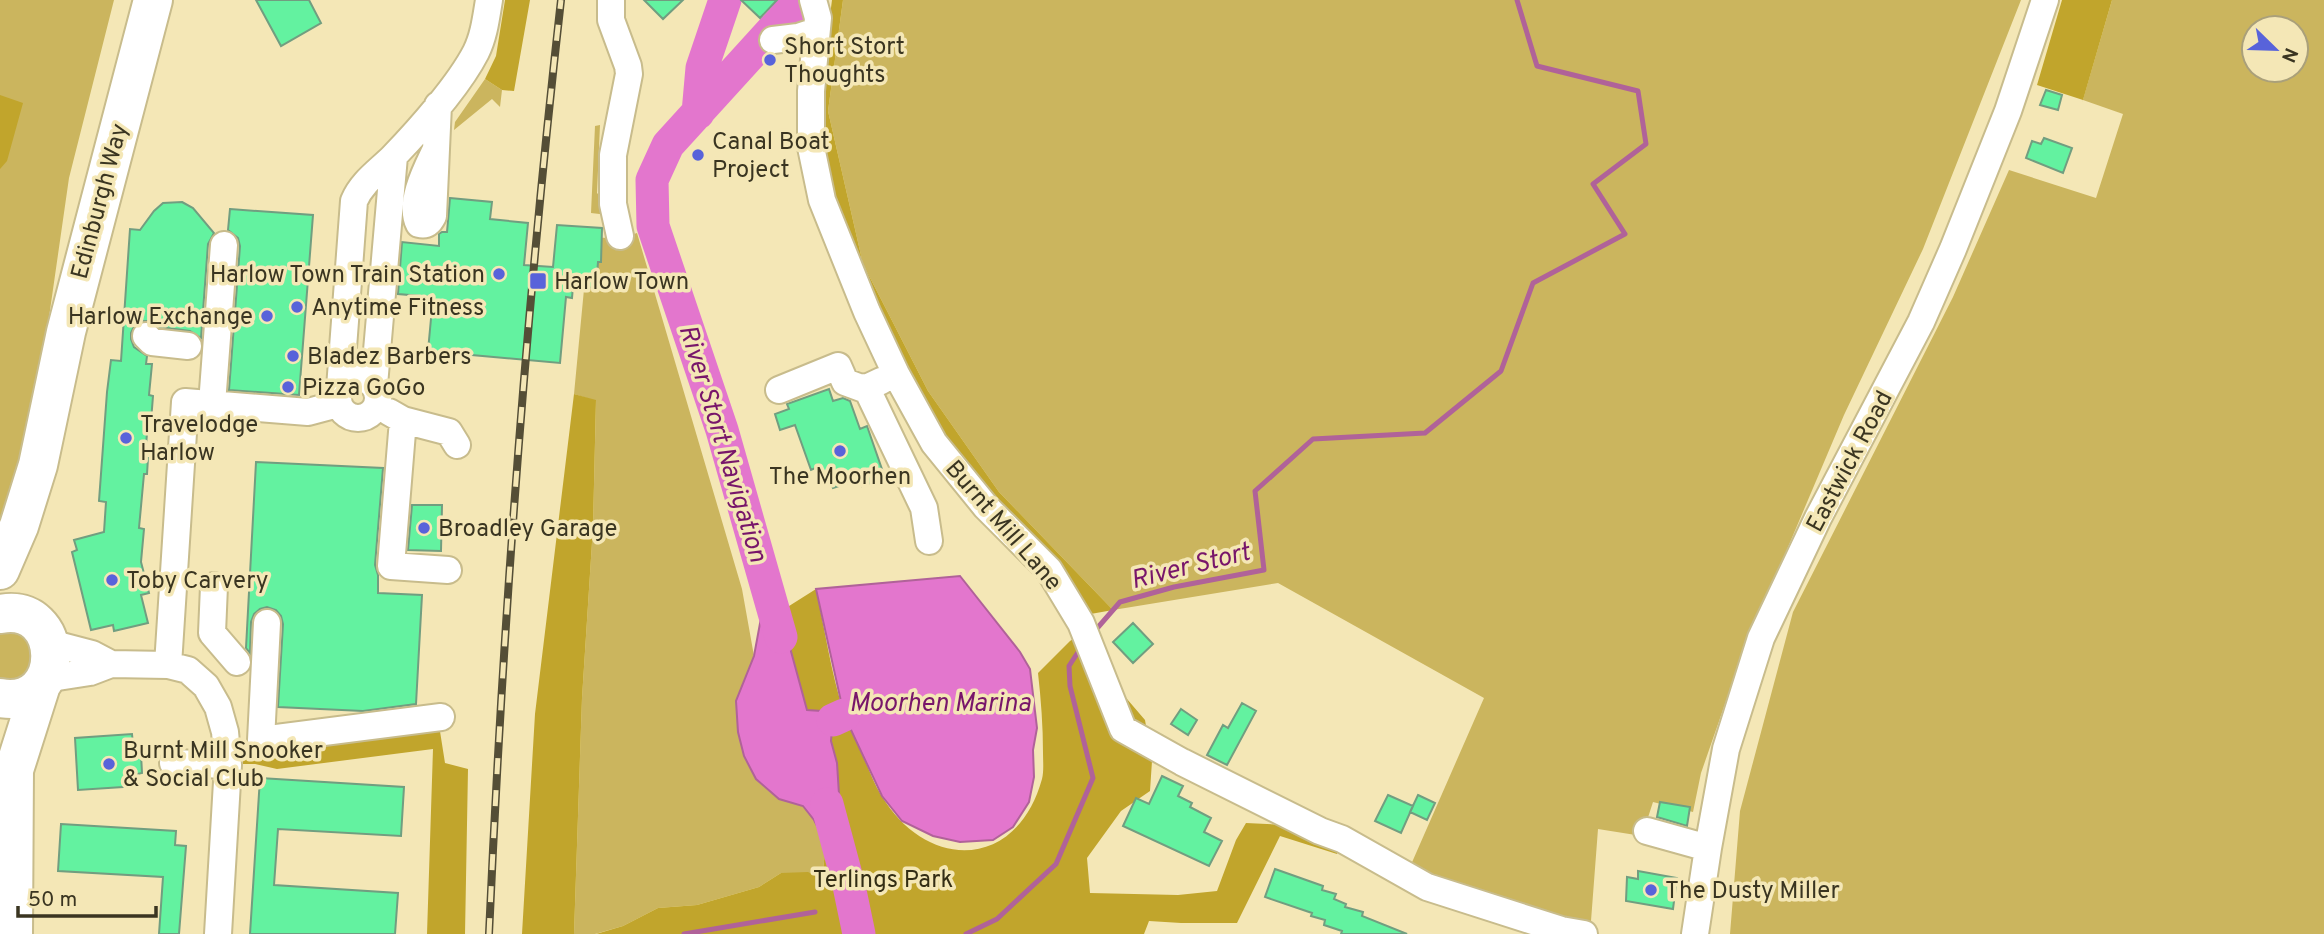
<svg xmlns="http://www.w3.org/2000/svg" width="2324" height="934" font-family="Overpass,sans-serif">
<rect width="100%" height="100%" fill="#f4e7b6"/>
<!-- green -->
<path fill="#cbb55e" fill-rule="evenodd" d="M0 0H114L69 178 19 526 0 566Z
M843 0H2021L1923 249 1844 415 1741 658 1701 773 1693 812 1653 802 1642 836 1598 829 1590 934 1406 876 1484 698 1278 583 1113 610 999 492 928 391 863 264 828 111Z
M2112 0H2324V934H1730L1740 811 1793 612 1953 297 2009 170 2096 198 2123 114 2083 100 2082 103ZM2254 28H2296V70H2254Z
M485 79 502 90 500 107 492 99 454 130 455 122Z
M600 125 597 193 606 202 615 240 637 233 742 589 754 656 736 701 779 799 803 806 814 820 826 843 822 879 781 873 759 887 697 905 658 908 623 926 595 934H574L582 698 593 527 596 401 574 394 589 237 608 238V215L591 213 595 126Z
M0 631 22 633 35 648 30 675 0 684Z"/>
<!-- forest -->
<path fill="#c1a52c" d="M505 0H530L514 91 502 90 485 79 496 56Z
M832 0H843L828 111 863 264 928 391 999 492 1113 610 1085 615 963 477 917 402 822 169 820 94Z
M2062 0H2112L2083 100 2037 85Z
M0 95 23 103 7 161 0 169Z
M574 394 596 400 593 527 582 698 574 934H522L535 714Z
M816 589C825 630 831 673 844 713 848 726 856 739 861 752 868 766 873 782 881 795 927 872 1017 870 1042 779 1044 771 1043 761 1043 753 1043 726 1041 700 1038 673L1070 641 1087 630 1121 692 1145 720 1152 761 1150 791 1121 811 1087 858 1090 893 1178 895 1217 891 1236 840 1246 823 1288 825 1342 839 1337 854 1280 836 1237 923H1181L1149 921 1144 934H596L623 926 658 908 697 905 759 887 781 873 808 872 822 879 826 843 838 847 837 763 831 741 833 720 822 711 807 710 783 622 778 613Z
M439 725 445 763 468 769 465 934H427L433 749 277 769 255 764H243V753Z"/>
<!-- water -->
<path fill="#e376cd" stroke="#b06299" stroke-width="2" d="M960 576 1020 652 1030 669 1037 728 1033 750 1034 777 1029 802 1013 827 993 840 960 842 933 836 902 821 882 796 844 715 816 589Z
M770 595 783 622 807 710 822 711 833 720 831 741 837 763 841 826 838 847 826 843 814 820 803 806 779 799 756 779 744 756 738 732 736 701 754 656 763 607Z"/>
<g fill="none" stroke-linecap="round" stroke-linejoin="round">
<!-- stream -->
<path stroke="#b06299" stroke-width="5" d="M1093 633 1120 602 1174 587 1264 570 1255 491 1313 439 1425 433 1501 371 1533 283 1625 234 1593 184 1646 144 1638 91 1537 66 1517 0
M684 934 815 912
M966 934 997 919 1056 864 1093 778 1070 686 1069 666 1082 646"/>
<!-- river -->
<path stroke="#e376cd" stroke-width="33" d="M698 113 702 68 725 0
M781 637 722 430 653 226 652 180 668 145 800 0
M833 720 844 715
M827 804 849 886 859 934"/>
</g>
<!-- building -->
<path fill="#63f2a0" stroke="#719e80" stroke-width="2" d="M256 0H309L321 23 281 46Z
M644 0H683L663 19Z
M741 0H777L760 18Z
M2046 90 2062 95 2058 110 2040 105Z
M2044 138 2072 148 2063 173 2026 158 2032 141 2041 144Z
M450 198 492 202 490 219 528 223 524 265 553 267 557 225 602 228 601 262H598L596 288 573 286 572 298 566 297 560 363 428 351 433 297 398 294 402 242 439 246V234L442 232H447Z
M182 202 193 208 214 233 208 244 201 338 190 331 159 327 149 321H141L135 324 131 333V339L134 347 147 356 146 364H152L149 395 153 396 151 421H148L145 458H148L147 474H144L139 528 144 529 141 562 149 593 141 595 148 623 114 631 113 625 91 630 72 552 77 550 74 540 104 532 106 502 99 501 107 392 111 360 121 361 130 229 140 230 154 211 163 203Z
M230 209 313 215 299 395 229 390 240 246 238 238 228 230Z
M829 389 833 401 843 398 850 401 860 429 867 426 885 478 862 486 860 479 833 488 830 481 826 482 820 466 811 470 795 425 780 430 775 414 789 409 787 404Z
M256 462 383 468 375 565 378 575V593L422 595 416 704 363 711 278 707 283 624 281 616 276 610 267 607 260 609 254 614 251 622 250 653 246 648Z
M412 505H442L441 551 408 550Z
M1133 623 1153 644 1133 663 1113 642Z
M1242 703 1256 711 1227 765 1207 755 1223 725 1228 728Z
M1181 709 1197 720 1188 735 1171 724Z
M132 734 134 755 141 754 142 773 137 774 138 786 78 790 75 738Z
M1162 776 1183 786 1178 796 1192 803 1190 807 1211 818 1204 832 1222 841 1209 866 1123 826 1136 798 1149 804Z
M260 778 404 787 401 836 278 829 274 885 398 893 395 934H250Z
M1388 795 1413 806 1401 833 1375 821Z
M1418 795 1435 803 1427 820 1410 812Z
M1660 802 1690 807 1687 826 1657 817Z
M61 824 176 831 175 845 186 846 179 934H159L163 877 58 871Z
M1275 869 1323 886 1322 890 1336 894 1334 899 1346 904 1345 907 1363 912 1362 916 1407 934H1341L1342 931 1324 925 1325 920 1311 916 1312 913 1265 897Z
M1638 871 1677 878 1673 909 1626 901 1627 877 1638 879Z"/>
<g fill="none" stroke-linecap="round" stroke-linejoin="round">
<!-- minor casing -->
<g stroke="#c8bc8c" stroke-width="30">
<path id="minor" d="M611 0V20L628 66 629 74 613 155V204L620 236
M813 0 818 18 811 91V147L822 200 867 312 896 374 934 443 986 507 1049 570 1081 623 1123 729 1182 762 1320 831 1342 839 1427 887 1561 930 1584 934
M773 40 798 37 816 31
M436 149C427 168 408 203 419 224 427 226 430 222 433 216L438 105
M146 336 152 342 188 346
M338 398a20 20 0 1 1 40 0a20 20 0 1 1-40 0Z
M374 385 394 156
M866 387 924 508 929 541
M340 388 354 201C362 182 379 171 393 157 419 130 459 85 476 52 484 36 486 18 489 0
M779 390 838 366 845 382 864 389 881 381
M212 404 224 245
M389 412 403 420 449 432 457 445
M403 420 391 566 448 570
M214 586 212 633 237 662
M267 623 261 740 441 717
M50 643 92 654 111 664
M168 665 185 402 308 412 338 404
M45 679 90 672 111 664 168 665 188 670 206 686 218 707 225 732 228 765 218 934
M173 763 228 765
M1647 831 1708 848
M1695 934 1708 848 1726 749 1761 638 1818 518 1921 322 1953 249 2008 111 2045 0"/>
</g>
<!-- highway casing -->
<g stroke="#c8bc8c" stroke-width="42">
<path id="highway" d="M0 570 19 526 38 465 66 332 153 0
M0 614C66 601 68 710 0 698
M13 934 14 770 41 685"/>
</g>
<!-- minor -->
<use href="#minor" stroke="#fff" stroke-width="26"/>
<!-- highway -->
<use href="#highway" stroke="#fff" stroke-width="38"/>
<!-- rail casing -->
<g stroke="#544e36" stroke-width="8">
<path id="rail" d="M489 934C503 622 526 310 561 0"/>
</g>
<!-- rail -->
<use href="#rail" stroke="#f4e7b6" stroke-width="5" stroke-dasharray="16" stroke-linecap="butt"/>
</g>
<!-- markers -->
<g fill="#5863da" stroke="#f4e7b6" stroke-width="2.5">
<circle cx="770" cy="60" r="7"/>
<circle cx="698" cy="155" r="7"/>
<circle cx="499" cy="274" r="7"/>
<rect x="529" y="272" width="18" height="18" rx="3.5"/>
<circle cx="297" cy="307" r="7"/>
<circle cx="267" cy="316" r="7"/>
<circle cx="293" cy="356" r="7"/>
<circle cx="288" cy="387" r="7"/>
<circle cx="126" cy="438" r="7"/>
<circle cx="840" cy="451" r="7"/>
<circle cx="424" cy="528" r="7"/>
<circle cx="112" cy="580" r="7"/>
<circle cx="109" cy="764" r="7"/>
<circle cx="1651" cy="890" r="7"/>
</g>
<g text-anchor="middle" stroke-width="7" stroke-linejoin="round" paint-order="stroke">
<!-- poi labels -->
<g font-size="24" fill="#3a3521" stroke="#f4e7b6" text-anchor="start">
<text x="784" y="54">Short Stort<tspan x="784" dy="28">Thoughts</tspan></text>
<text x="712" y="149">Canal Boat<tspan x="712" dy="28">Project</tspan></text>
<text x="485" y="282" text-anchor="end">Harlow Town Train Station</text>
<text x="554" y="289">Harlow Town</text>
<text x="311" y="315">Anytime Fitness</text>
<text x="253" y="324" text-anchor="end">Harlow Exchange</text>
<text x="307" y="364">Bladez Barbers</text>
<text x="302" y="395">Pizza GoGo</text>
<text x="140" y="432">Travelodge<tspan x="140" dy="28">Harlow</tspan></text>
<text x="840" y="484" text-anchor="middle">The Moorhen</text>
<text x="438" y="536">Broadley Garage</text>
<text x="126" y="588">Toby Carvery</text>
<text x="123" y="758">Burnt Mill Snooker<tspan x="123" dy="28">&amp; Social Club</tspan></text>
<text x="1665" y="898">The Dusty Miller</text>
</g>
<!-- street labels -->
<g font-size="24" fill="#3a3521" stroke="#f4e7b6">
<text transform="translate(99 201) rotate(-75)" y="8">Edinburgh Way</text>
<text transform="translate(1849 461) rotate(-62)" y="8">Eastwick Road</text>
<text transform="translate(1004 525) rotate(49)" y="8">Burnt Mill Lane</text>
</g>
<!-- park labels -->
<g font-size="24" fill="#332d14" stroke="#f4e7b6">
<text x="883" y="887">Terlings Park</text>
</g>
<!-- water labels -->
<g font-size="26" font-style="italic" fill="#78166a" stroke="#f4e7b6">
<text transform="translate(724 443) rotate(73)" y="9">River Stort Navigation</text>
<text transform="translate(1190 565) rotate(-14)" y="9">River Stort</text>
<text x="940" y="711">Moorhen Marina</text>
</g>
</g>
<!-- north arrow -->
<g transform="translate(2275 49) rotate(113)"><circle r="33" fill="#f4e7b6" stroke="#aaa07a" stroke-width="2"/>
<path d="M0-5L12 26L0 18L-12 26Z" fill="#5863da"/>
<text y="-10" font-size="19" font-weight="bold" text-anchor="middle" fill="#3a3521">N</text>
</g>
<!-- scale -->
<path d="M18 906v10h138v-10" fill="none" stroke="#3a3521" stroke-width="3.5"/>
<text x="28" y="906" font-size="21" fill="#3a3521" stroke="#f4e7b6" stroke-width="5" paint-order="stroke">50 m</text>
</svg>
